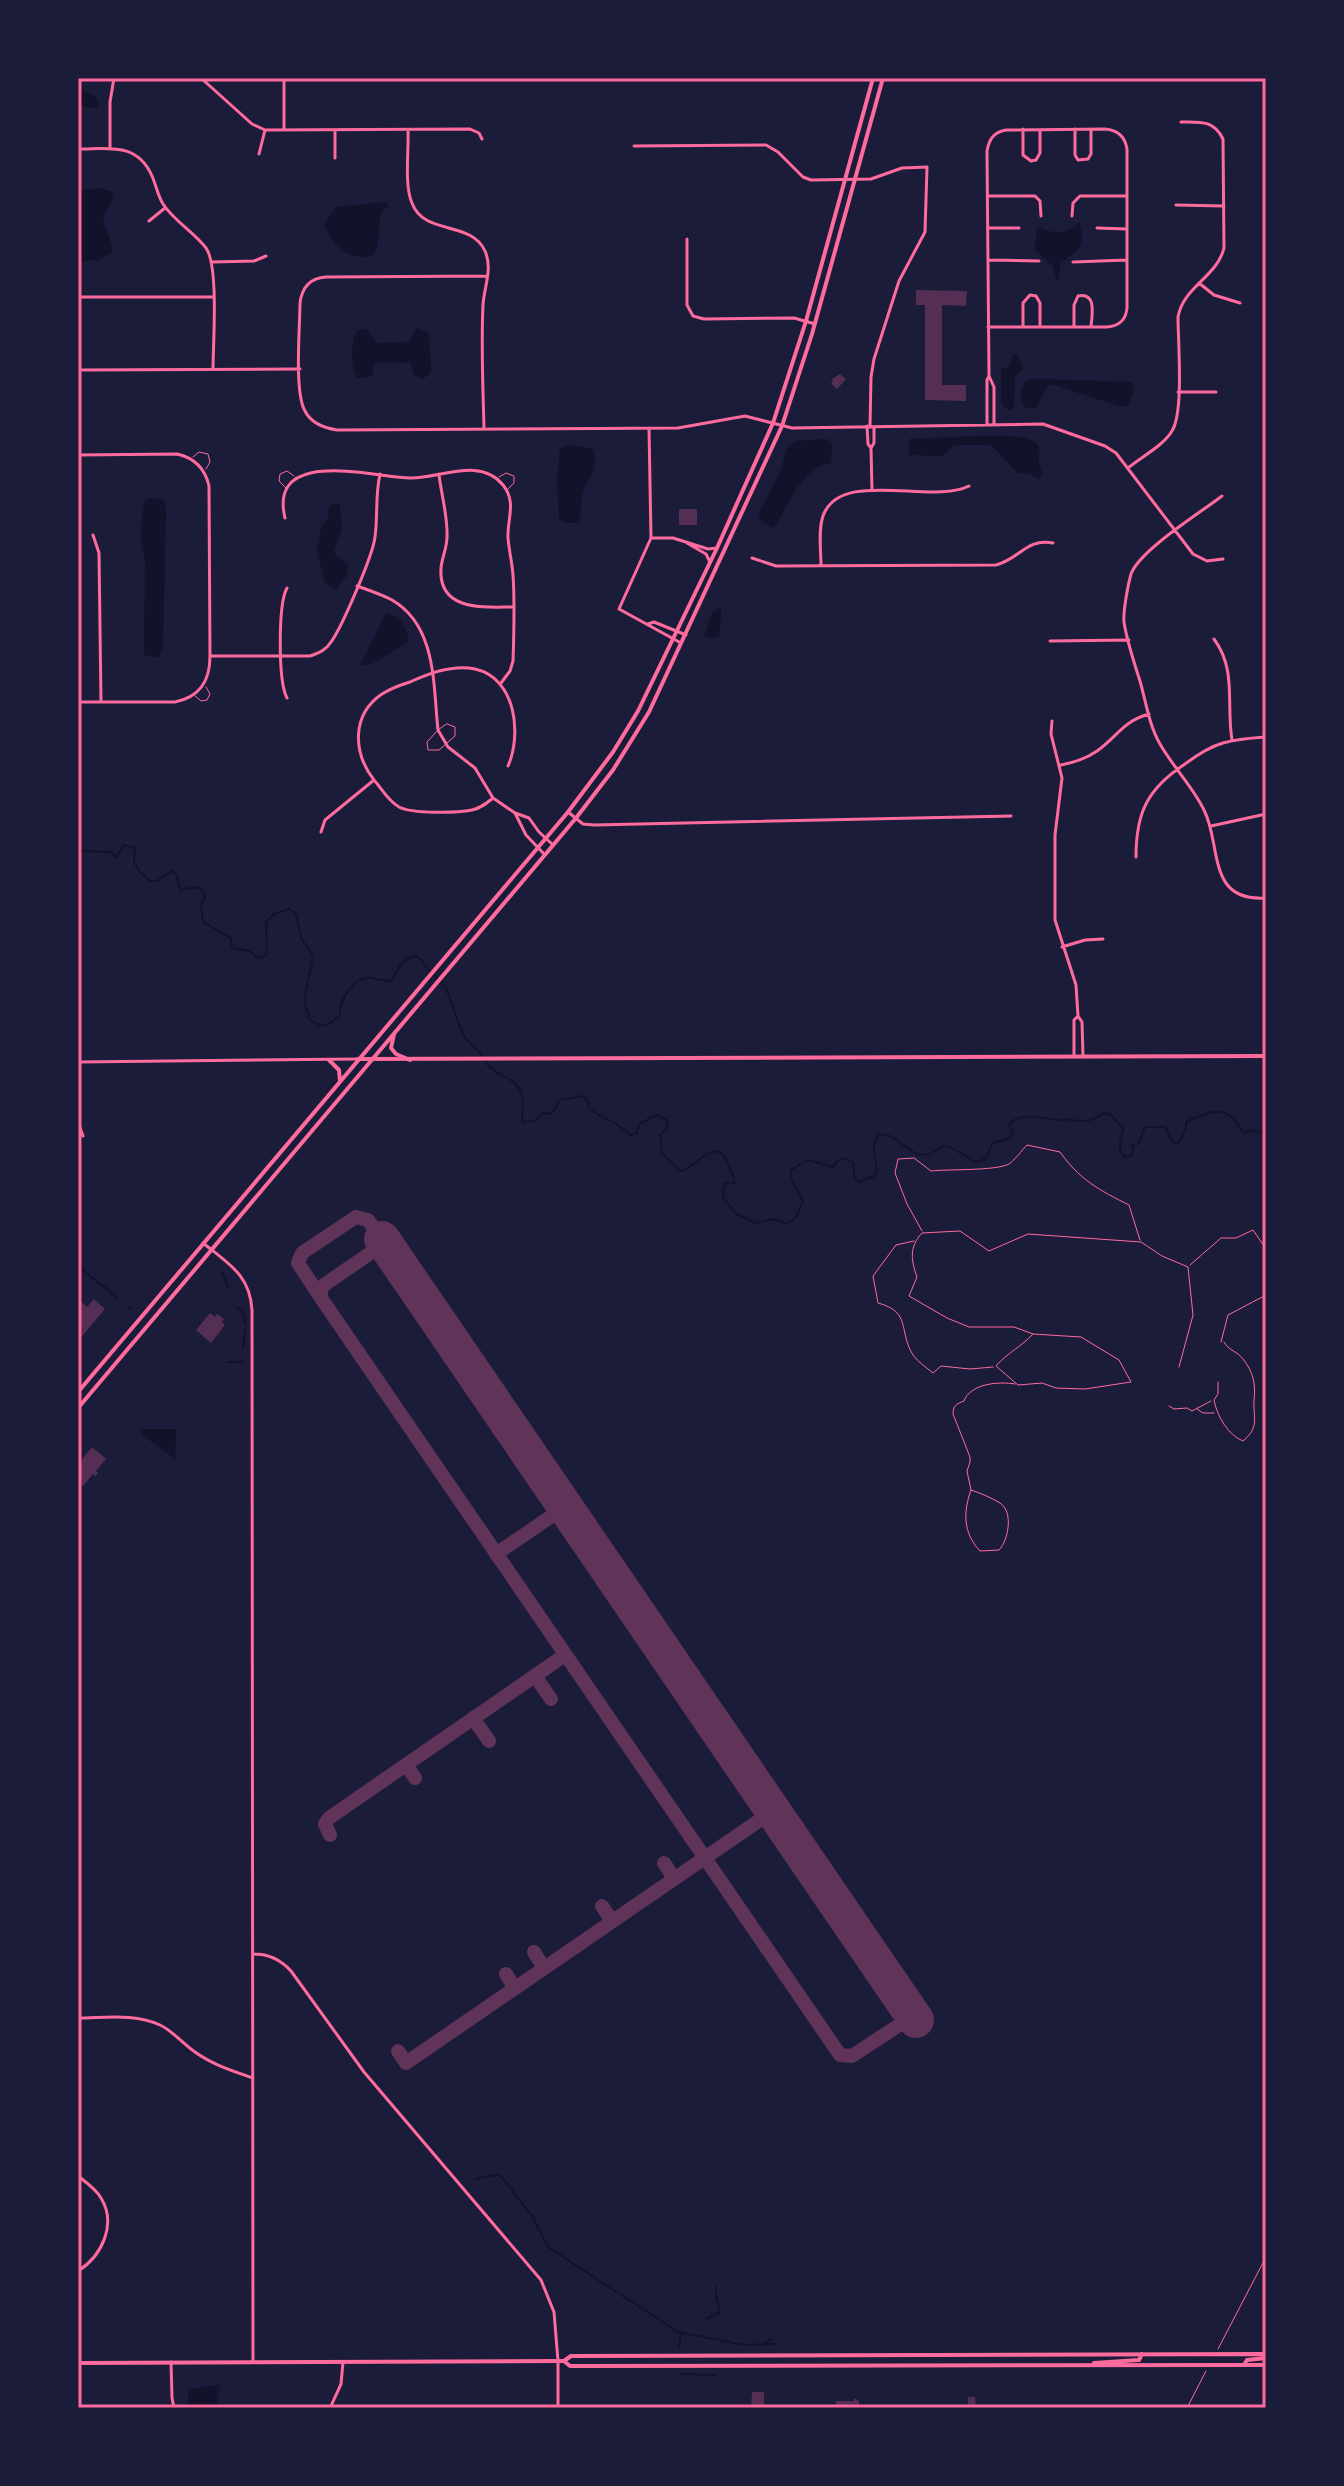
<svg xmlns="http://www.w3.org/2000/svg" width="1344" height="2486" font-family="'Times New Roman',serif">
<rect width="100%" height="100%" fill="#1b1b3a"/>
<!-- water -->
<path fill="#12122b" d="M78 89 94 96 99 102 98 107 89 108 78 103Z
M99 188 113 192C112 206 105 209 103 218 103 221 112 244 113 252L99 260 78 261V191Z
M385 202 389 206 382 210C377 225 381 241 374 255 350 262 332 247 324 224L336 207Z
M1079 222C1087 242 1079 251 1061 263L1058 282 1055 278 1053 266 1035 250 1037 226C1052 234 1064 236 1079 222Z
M418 328 429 333 431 369 429 375 422 379 413 374 411 363 379 362 373 366V373L370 377 357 378C350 365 351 343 357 330 370 325 370 336 378 343L406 342 410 341 415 330Z
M1016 354H1018L1023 369 1015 377 1014 406 1012 410 1007 409 1001 404V369L1010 366 1012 356Z
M1040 379 1132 382 1134 389 1129 405 1121 407 1051 384C1042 389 1043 403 1033 409L1025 407C1019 399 1019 387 1027 380Z
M973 436C987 436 1036 432 1039 448 1041 458 1036 462 1042 472L1039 479 1028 473 1019 474 991 445H954L942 456 911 455 909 457V439Z
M827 439 832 443 831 463C802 467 788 506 774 528L763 522 759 518 760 511 781 470 787 448 795 441Z
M571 445 593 449C594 455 596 462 594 468 592 476 586 483 583 491 580 502 583 514 578 523H565L559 520 557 476 560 449Z
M152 498 162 499 165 501 166 512 163 647 158 657 145 656 144 649 145 562 141 542 142 515 145 500Z
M337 503 340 505 342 528 334 553 348 565 347 575 336 590 325 583 316 547 319 543 321 528 329 516 328 509 330 505Z
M719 608 721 609 720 635 716 638 704 636C710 626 707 614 719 608Z
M386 613C399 615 409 629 408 642L372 664 360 666 359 664 363 660Z
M141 1429H176L175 1459 141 1434Z
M220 2385 217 2403 220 2408H188V2389Z"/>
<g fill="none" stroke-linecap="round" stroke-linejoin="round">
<!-- stream -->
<path stroke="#12122b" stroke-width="2" d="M78 849 81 851 110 852 116 857 124 845 135 848 134 862 140 872 150 881H157L172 871 176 874 180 890 196 887 202 889 205 896 201 905 203 922 231 938 232 948 249 951 258 958 267 955 266 922 274 914 289 909 296 914 301 938 313 956 304 1001 310 1020C323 1029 329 1026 340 1015 340 1000 352 976 371 978 377 979 384 981 391 981 400 968 398 963 414 956L421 959C426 972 440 977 446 988 453 1004 456 1021 465 1037 470 1045 477 1047 482 1056
M485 1061C493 1075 513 1076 520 1090 526 1100 520 1111 523 1122L534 1121 543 1113 551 1114 556 1108 559 1100 583 1096 588 1102 589 1108C601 1119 618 1121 630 1135L637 1133 639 1124 657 1115 668 1121 666 1130 660 1135 662 1154 681 1171C698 1167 716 1133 728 1164 730 1171 734 1174 735 1183L724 1184 723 1197 735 1213 756 1223 774 1219 786 1224 796 1217 803 1201C798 1188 790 1185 791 1170L808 1160 833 1167 837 1161 844 1158 853 1163 855 1178 859 1182 876 1175C878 1166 874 1159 874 1149 874 1116 907 1148 917 1155L930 1154 944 1146 950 1147 976 1162 985 1159 993 1143 1008 1139 1013 1134 1009 1124C1025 1108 1049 1124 1069 1119 1079 1123 1095 1121 1103 1113L1110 1114 1123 1128C1122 1140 1115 1148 1126 1158L1133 1154 1132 1145 1138 1144 1145 1127H1165L1172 1142 1179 1143 1186 1129V1122C1212 1110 1228 1103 1243 1133L1250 1131 1266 1132
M78 1266 118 1298
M222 1272 228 1288
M129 1307 130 1308
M237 1307 244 1315 245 1325
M243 1348 245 1330
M227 1362H243
M476 2179 495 2175 501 2176 532 2216 548 2247 678 2332 745 2345 775 2344
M706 2319 720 2312 716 2296V2287
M764 2343 772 2339
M679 2346 681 2334
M681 2374 716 2375"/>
<!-- taxiway -->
<path stroke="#603358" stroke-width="14" d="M385 1243 324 1285 321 1290V1298L840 2055 852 2056 913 2016
M323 1301 298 1263 302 1253 356 1217 368 1220 382 1239
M496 1554 565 1507
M535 1676 551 1699
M473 1718 489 1741
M406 1765 415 1778
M330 1835 325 1824 329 1818 565 1655
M664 1863 674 1878
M602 1906 612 1921
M534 1952 544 1968
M506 1974 515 1988
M398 2051 406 2063 773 1811"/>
<!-- runway -->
<path stroke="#603358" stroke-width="36" d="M382 1239 916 2020"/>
</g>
<!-- building -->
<path fill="#542f53" d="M916 290 967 291 966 306 942 305V385H966V401L925 400V305H916Z
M840 374 846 379 837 389 831 383 833 381 832 379Z
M679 509H697V525H679Z
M78 1299 87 1307 94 1299 105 1309 78 1341Z
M210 1313 215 1317 217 1314 224 1319 222 1322 225 1325 211 1343 196 1330Z
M92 1447 106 1459 96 1471 98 1473 95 1476 93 1474 83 1486 78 1482V1464Z
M752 2392H764V2408H751Z
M968 2397H975L976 2408H968Z
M854 2398 859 2401V2408H836V2401H854Z"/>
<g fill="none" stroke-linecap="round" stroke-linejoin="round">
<!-- path -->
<path stroke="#ff6b9d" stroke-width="1" d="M922 1231 907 1204 895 1173 898 1159 914 1158 931 1171C949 1169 995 1171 1009 1164 1015 1160 1022 1150 1027 1145L1060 1152C1080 1180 1099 1190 1129 1205L1140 1240
M914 1241 896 1245 873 1276 878 1303C912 1312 898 1331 913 1355 918 1362 927 1368 933 1373L941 1366 970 1369 993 1367
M1190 1265 1221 1238H1236L1253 1230 1266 1249
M1033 1334C1021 1347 1007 1353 996 1366L1018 1385 1042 1383 1056 1388 1085 1389 1131 1382 1119 1360 1081 1337 1033 1334 1014 1327H969L947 1318 909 1296 917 1277C911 1260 909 1247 922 1233L960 1231 989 1251 1028 1234 1141 1242 1162 1256 1188 1267 1193 1315 1179 1367
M1221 1342 1228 1315 1266 1295
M1218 1382V1394L1214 1400C1217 1416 1228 1435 1243 1441 1260 1427 1253 1418 1254 1400 1256 1385 1253 1371 1243 1359 1237 1351 1229 1351 1224 1342
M1169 1406 1174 1409 1187 1408 1192 1411 1211 1401
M1197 1409 1203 1413H1214
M971 1490C963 1512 963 1533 980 1551L999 1550C1008 1541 1014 1512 1000 1503 992 1498 980 1493 971 1490L967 1471 970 1462V1457L953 1414C953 1406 956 1404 964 1401 970 1384 998 1381 1015 1384
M1218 2349 1266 2257
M1187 2408 1206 2371"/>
<!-- service -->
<path stroke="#ff6b9d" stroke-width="1" d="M193 457 199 452 208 454 210 462 206 469
M499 477 506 473 514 476V483L507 490
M286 488 279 481 280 474 287 471 294 476
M194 695 201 701 207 700 210 694 206 687
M447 724 455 727V736L439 750H428L427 742 438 730Z"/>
<!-- minor -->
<path stroke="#ff6b9d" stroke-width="3" d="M201 78 252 124 265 130 470 129 479 133 482 139
M284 78V130
M1023 129V155L1031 161 1036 160 1040 153V130
M1075 129V155L1078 160 1088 159 1091 154V130
M335 130V158
M408 130C409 150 404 185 412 203 424 236 471 220 485 251 493 269 484 287 483 305 481 346 483 388 484 428
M634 146 766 145 778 152 803 177 811 180 871 179 902 168 927 167 925 232 899 281 874 359 871 377 870 426
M78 149C109 149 137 142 152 176 156 185 158 196 163 204 174 221 194 232 206 248 219 266 213 344 213 369
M110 149V102L114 78
M259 154 265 130
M988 196H1035L1040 201 1041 216
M1176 205 1224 206
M1072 216 1073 203 1080 196H1127
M149 221 165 208
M988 228H1019
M1097 228 1127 229
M687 239V305L693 316 704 319 794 318 815 324
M988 260 1039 261
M213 262 254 261 266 256
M1073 262 1127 260
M487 276 326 277C310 278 302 287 300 303 300 327 294 392 305 411 311 423 324 428 337 430L678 428 745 416 792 428 1043 424 1105 446 1116 453 1193 554 1207 561 1223 559
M1199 283 1214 295 1240 303
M78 297H213
M988 327H1107C1119 326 1126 320 1127 308V149C1125 136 1117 130 1105 129L1006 130C994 132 989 139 987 151L989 376
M1023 327V303L1030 295 1036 296 1040 303V326
M1074 327V305L1078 296C1097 292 1092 315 1091 327
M78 370 300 369
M1178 392H1216
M987 424V380L989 376 994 387V424
M867 426 868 444 871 448 874 443V428
M649 428 651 538 619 609 681 643
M871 448 872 491
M78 455 177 454C195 458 205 468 209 486L210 656C210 681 200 697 175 702H78
M1128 468C1141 457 1163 446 1172 431 1184 412 1178 343 1178 317 1183 287 1217 277 1224 248L1223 139C1214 120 1200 122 1181 122
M439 474C441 494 448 516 447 537 447 548 442 557 441 568 438 612 485 607 513 607
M1222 496C1200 513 1140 550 1131 574 1128 585 1123 611 1124 622 1127 642 1134 662 1140 681 1146 702 1149 725 1160 744 1173 767 1193 787 1204 810 1222 845 1206 902 1266 898
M285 518C268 447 373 477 410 478 439 479 480 456 503 485 517 502 507 519 508 538 509 550 512 562 513 575 515 603 514 632 513 661L510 671 501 683
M93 535 99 553 101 702
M651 538H673L708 549 717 548
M687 543 706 554 710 562
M752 558 776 566 996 565C1020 559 1026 538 1053 543
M821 566C821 550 818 530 823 516 840 468 932 505 969 486
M357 586C368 590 381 594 392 600 437 626 433 685 438 730L448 747 475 768 493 798 515 813 529 818 539 832 552 844
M648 624 654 622 686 635
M1214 639C1237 670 1226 704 1232 740
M1050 641 1129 640
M210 656H310C319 653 326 650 331 642 342 627 373 555 375 537 378 515 375 496 380 474
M287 698C278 681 278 604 287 588
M1052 721 1051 734 1062 778 1055 835V920L1076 985 1078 1016
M1061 765C1074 762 1086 759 1097 751 1117 737 1123 721 1149 714
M493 798C487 803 481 808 472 810 457 813 412 814 399 807 388 801 382 789 374 780 353 753 351 715 382 694 390 689 400 685 410 682 429 673 453 664 475 669 516 678 522 734 508 766
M568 812 583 824 594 825 1011 816
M515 813 526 835 545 855
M1211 826 1266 814
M321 832 325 820 374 780
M1136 857C1136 813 1147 789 1185 764 1197 755 1209 747 1223 743 1237 739 1252 738 1266 737
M1062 947 1085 940 1103 939
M1074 1056V1020L1078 1016 1082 1022 1083 1056
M78 1122 83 1136
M203 1243C229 1264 250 1275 252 1310L253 2362
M254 1954C269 1954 281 1960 291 1971L364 2072 541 2280 554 2312 558 2361
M78 2018C104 2018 135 2013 160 2025 173 2031 183 2044 195 2052 213 2065 233 2071 253 2078
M78 2176C86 2182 96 2189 101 2198 117 2224 102 2256 78 2271
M171 2362 172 2398 174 2408
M164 2408 173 2406
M330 2408 341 2384 343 2362"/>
<!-- tertiary -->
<path stroke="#ff6b9d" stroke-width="3" d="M78 1062 358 1059
M558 2361V2408"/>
<!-- secondary -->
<path stroke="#ff6b9d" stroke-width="4" d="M358 1059 1266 1056"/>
<!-- primary -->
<path stroke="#ff6b9d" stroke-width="4" d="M394 1034 391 1048 396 1054 410 1060
M329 1060 339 1070 340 1081
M78 1392 568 812 613 752 638 711 717 548 773 423 806 321 873 78
M78 1408 576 818 613 770 649 712 782 426 812 334 883 78
M564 2361 571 2356 1266 2354
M78 2363 558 2361H564L570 2366 1266 2365
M1094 2363 1139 2360 1142 2354
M1244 2365 1247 2360 1266 2358"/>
</g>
<!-- border -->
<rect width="1344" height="2486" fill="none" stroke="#1b1b3a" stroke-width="160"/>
<rect x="80" y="80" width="1184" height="2326" fill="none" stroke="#ff6b9d" stroke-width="3"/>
</svg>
